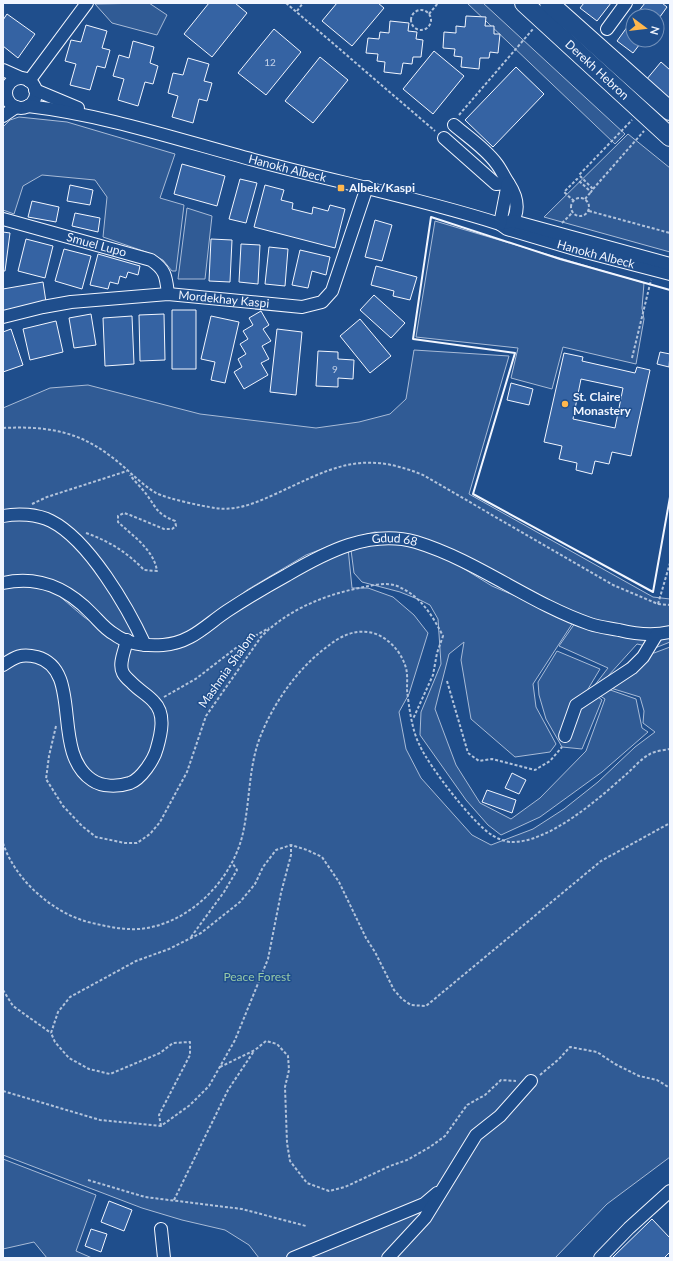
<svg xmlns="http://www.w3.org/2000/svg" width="673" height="1261" font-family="Lato,sans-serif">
<rect width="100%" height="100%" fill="#1f4e8c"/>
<!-- built -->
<path fill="#305b95" stroke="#a8bbd7" d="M149 3 167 15 157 35 112 23 95 4Z
M467 3H483L625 134 615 144Z
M19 117 67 122 175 154 160 198 184 205 176 271H172L163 260 146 252 103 237 107 197 95 180 42 175 23 186 14 214 3 210V127L10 120Z
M628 134 670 168V252L544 217Z
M187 208 212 216 205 279H178Z
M435 221 644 283 642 308 644 319 636 364 563 347 552 389 511 378 518 348 416 337Z
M414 350 509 356 469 494 653 597 670 599V642L655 648 637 644 599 686 636 699 642 728 648 732 602 772 540 817 501 835 488 825 466 800 420 735 421 712 441 664 438 619 430 605 420 600 400 592 362 582 354 573 351 550 392 541 420 549 453 562 492 586 574 621 533 684 536 707 556 744 550 752 515 757 471 719 461 660 464 642 449 654 435 709 456 765 480 803 511 819 540 798 586 751 605 699 591 690 608 668 559 646 580 616 486 567 393 534 375 532 348 539 306 555 247 590 196 630 174 638 158 640 132 638 121 633 73 591 3 578V408L50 388 88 385 200 414 316 428 359 422 390 414 406 399Z
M348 548 352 588H368L393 597 414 615 428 633 409 694 399 712 406 749 421 778 472 835 491 845 533 829 564 809 598 782 635 747 655 732 643 723 644 711 640 697 604 686 641 650 654 653 670 647V1157L607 1204 555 1258H259L249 1245 225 1230 182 1220 142 1208 3 1155V581L29 579 57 594 84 617 127 647 177 649 207 634 224 618 250 600Z
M557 651 600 669 588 689 602 700 582 749 562 747 546 719 539 695 538 682Z
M3 1159 96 1195 76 1251 92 1258H47L34 1242 3 1249Z"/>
<!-- building -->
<path fill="#3563a3" stroke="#f2f6ff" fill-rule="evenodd" d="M209 3H235L247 13 212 57 184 34Z
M337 3H378L384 8 352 46 322 21Z
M584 3H611L597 21 580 8Z
M645 3H662L667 7 657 21V16H635Z
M7 14 35 34 18 58 3 46V20Z
M466 16 486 17 485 26H494V34H500L498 53 490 52 489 58H480L479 69 461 67 462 57 454 56 455 49 443 48 444 32 456 33V26L465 27Z
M633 19V40H643L633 53 617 41Z
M390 21 409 23 408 31 417 32 416 39 423 40 421 57H413L412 64 403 63 401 74 384 72 385 62 377 61 378 54 366 53 368 38 379 39 380 32 389 33Z
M86 25 107 31 102 48 110 50 105 68 97 66 90 90 70 85 76 64 65 61 71 40 81 42Z
M274 29 301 52 266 95 238 73Z
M133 41 154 47 150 63 158 66 153 84 145 82 138 106 118 100 124 79 113 76 119 55 129 58Z
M434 51 464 76 433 114 403 89Z
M320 57 348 80 313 123 285 101Z
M188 58 209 64 204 81 212 83 207 101 199 99 193 123 172 117 178 96 168 93 173 73 183 75Z
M661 62 670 70V100L646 80Z
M516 67 544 94 493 147 465 120Z
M182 164 225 176 217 206 174 194Z
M240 179 257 183 246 223 229 219Z
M70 185 93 190 90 205 67 201Z
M265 185 284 190 281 200 293 203 292 209 312 214 313 207 328 211 330 205 345 209 335 248 254 227Z
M32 201 59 207 56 222 28 217Z
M75 213 100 218 98 232 72 226Z
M375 220 392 225 382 261 365 257Z
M3 232 10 233 5 271H3Z
M26 239 53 246 45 278 18 271Z
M211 239 232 240 230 282 209 281Z
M241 244 260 245 258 284 239 282Z
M269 247 288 249 285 286 265 284Z
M64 249 91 256 82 289 55 281Z
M300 250 330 257 326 275 312 271 308 288 292 285Z
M98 254 140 266 138 275 128 272 126 278 120 276 118 284 110 282 108 289 90 285Z
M376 266 417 277 410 300 393 296 394 291 371 285Z
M43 282 46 302 3 311V289Z
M374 295 405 323 391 338 360 310Z
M172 310H196V369H172Z
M261 311 269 325 263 329 271 341 262 346 269 359 261 363 268 375 244 389 234 372 242 367 238 359 246 354 240 344 248 339 243 331 253 325 249 318Z
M91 314 96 345 74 348 69 318Z
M164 314 165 360 140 361 139 315Z
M132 316 134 364 105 366 103 318Z
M211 316 239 322 225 383 211 380 215 362 201 359Z
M360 319 391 356 370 373 340 336Z
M56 321 63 352 30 360 23 329Z
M11 329 23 365 3 372V332Z
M277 329 302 332 296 395 270 392Z
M318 351 338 352V359L354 360 353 379 338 378V387L316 386Z
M660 352 670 354 669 367 657 364Z
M564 353 583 357 582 361 635 373 637 367 650 370 631 456 612 452 609 464 595 461 592 474 576 470 577 463 559 459 562 446 544 442ZM581 379 623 388 615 428 573 419Z
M511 383 533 389 529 405 507 400Z
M512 773 526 780 519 794 505 788Z
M487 790 516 800 512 813 482 802Z
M109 1201 132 1210 124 1231 101 1222Z
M652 1219 670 1238V1252L664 1258H612Z
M91 1229 107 1234 101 1252 85 1246Z"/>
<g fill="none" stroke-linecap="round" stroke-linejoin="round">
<!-- minor casing -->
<g stroke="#f2f6ff" stroke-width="14">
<g id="minor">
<path d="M607 29 626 3"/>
<path d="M3 70 21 78"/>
<circle cx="21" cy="93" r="15"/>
<path d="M29 81 87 3"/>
<path d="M35 90 78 108"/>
<path id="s1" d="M28 106C105 115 179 140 254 160 336 182 419 198 500 224L507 229 578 250 670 274"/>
<path d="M3 116 16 107"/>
<path d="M454 125C468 137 485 148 496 163 501 169 504 177 509 184 518 198 520 213 509 227"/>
<path d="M444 138 496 184 508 183"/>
<path id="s2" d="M3 219 151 260C166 270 166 277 168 294"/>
<path d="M500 224 513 221 670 264"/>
<path d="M500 224 508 183"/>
<path id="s3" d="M3 317 43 307 71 302 168 294 302 307 322 302 332 291 367 187"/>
<path d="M3 516C18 513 37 514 51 521 89 540 128 608 145 645"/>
<path id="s4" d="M3 583C39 575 67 588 92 614 99 621 105 629 114 634 127 644 147 646 163 645 191 643 206 625 227 611 247 598 267 586 287 575 326 552 370 529 416 542 478 561 529 603 590 624 599 627 609 628 619 630 635 634 653 636 670 632"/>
<path d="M3 665C15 657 21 653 37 657 84 670 50 752 92 780 102 787 118 787 130 783 141 779 154 760 157 748 161 734 166 714 154 702 148 695 140 691 133 684 130 681 125 677 123 673 118 664 125 650 127 640"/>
<path d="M565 736 576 705 632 668 643 657 657 634"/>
<path d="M161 1229 164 1258"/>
<path d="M293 1258 424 1204 437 1193"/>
<path d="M388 1258 425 1218 476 1135 500 1116 531 1081"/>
<path d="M600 1258 629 1228 670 1191"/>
</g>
</g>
<!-- highway casing -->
<g stroke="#f2f6ff" stroke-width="20">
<g id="highway">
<path id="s5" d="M524 3 670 137"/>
<path d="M549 3 670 111"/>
</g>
</g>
<!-- path -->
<path stroke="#b3c4dc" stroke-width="2" stroke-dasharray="3 2" stroke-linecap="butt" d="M286 3 435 131
M411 20a10 10 0 1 1 20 0a10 10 0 1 1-20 0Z
M297 11 303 3
M429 14 438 3
M459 115 533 29
M593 189 644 131
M571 207a9 9 0 1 1 18 0a9 9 0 1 1-18 0Z
M585 199 591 192
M574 201 564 192 577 179 591 192 593 189 579 175 632 120
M589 211 670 233
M562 223 573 212
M632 358 651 280
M3 428C43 426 76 430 109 455 126 467 138 482 156 493 168 499 202 506 215 508 235 511 253 504 271 496 329 470 358 448 423 475L613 585 658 604 670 605
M32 504 47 497 127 471
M86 533C109 541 128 553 144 570L157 571C154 550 133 536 118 522V516L124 513 130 515 164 529H172L176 526 175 521C157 514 157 509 147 495 142 488 135 482 130 475
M658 604 670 563
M447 681 468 753 479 761 492 759 535 770 550 761 562 747
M164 697 197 678 241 644 269 628
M56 726 49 756 46 779 63 806 82 826 96 837 125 843H137L150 834 160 822 187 772 206 716 261 637C288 609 327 594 364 587 374 585 387 582 397 586 421 596 432 615 443 636L437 653 433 675 413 719
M3 843C15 880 52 912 88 922 105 926 121 930 139 929 187 925 230 883 242 837 250 805 248 771 259 740 274 700 302 662 338 639 350 632 361 630 373 633 387 637 400 650 405 665 408 672 407 682 407 690 409 707 412 731 420 746 429 766 474 825 492 835 496 838 506 842 511 842 548 843 596 801 622 778 631 771 640 759 650 754 655 751 664 750 670 749
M191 937 224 892 237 870 233 864
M3 990 13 1006 51 1033
M220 1067 255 1050 266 1041 277 1044 288 1056 289 1070 285 1087 287 1143 290 1161 307 1183 329 1191 345 1187 390 1166 407 1160 430 1147 445 1136 467 1105 485 1095 501 1080 516 1081
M540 1075 559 1059 570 1047 597 1052 615 1064 639 1076 657 1080 670 1088
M3 1091 100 1120 161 1126 190 1105 209 1086 235 1040 268 959 281 893 291 855V846
M161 1126 159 1115 190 1055V1042L173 1043 160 1053 110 1074 89 1069 69 1058 55 1042 51 1033 58 1012 70 997 136 961 169 949 201 933 240 902 255 884 263 867 276 850 291 845 307 850 322 857 339 882 366 938 375 952 394 990 402 999 411 1005 426 1006 601 861 670 823
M88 1180 145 1197 242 1209 306 1226
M174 1200 228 1090 254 1051"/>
<!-- minor -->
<use href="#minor" stroke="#1f4e8c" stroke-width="12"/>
<!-- highway -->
<use href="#highway" stroke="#1f4e8c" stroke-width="18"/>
<!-- wall -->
<path stroke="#f2f6ff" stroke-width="2" d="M670 290 560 259 431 217 413 339 515 353 473 494 653 592 670 497"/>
</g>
<!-- markers -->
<g fill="#ffb74d" stroke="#1f4e8c" stroke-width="1.5">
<rect x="337" y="184" width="8" height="8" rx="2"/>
<circle cx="565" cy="404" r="4"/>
</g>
<g text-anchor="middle" stroke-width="3" stroke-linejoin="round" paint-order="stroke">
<!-- number labels -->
<g font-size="10" fill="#c3d1e8">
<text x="270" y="66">12</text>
<text x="335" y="373">9</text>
</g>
<!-- street labels -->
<g font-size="12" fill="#f2f6ff" stroke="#1f4e8c">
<text dy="4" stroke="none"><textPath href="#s5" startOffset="99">Derekh Hebron</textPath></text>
<text dy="4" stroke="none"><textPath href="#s1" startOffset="267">Hanokh Albeck</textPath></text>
<text dy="4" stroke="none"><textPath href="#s2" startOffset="97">Smuel Lupo</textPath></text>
<text dy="4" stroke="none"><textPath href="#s1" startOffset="588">Hanokh Albeck</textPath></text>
<text dy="4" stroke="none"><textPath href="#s3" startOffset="223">Mordekhay Kaspi</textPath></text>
<text dy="4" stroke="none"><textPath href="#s4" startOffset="439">Gdud 68</textPath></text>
<text transform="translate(227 670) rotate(-55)" y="4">Mashmia Shalom</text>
</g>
<!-- poi labels -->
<g font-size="12" font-weight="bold" fill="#f2f6ff" stroke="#1f4e8c" text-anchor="start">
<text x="349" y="192">Albek/Kaspi</text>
<text x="573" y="401">St. Claire<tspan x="573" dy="14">Monastery</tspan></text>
</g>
<!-- park labels -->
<g font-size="12" fill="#97c8a6" stroke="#1f4e8c">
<text x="257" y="981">Peace Forest</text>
</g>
</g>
<!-- border -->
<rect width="673" height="1261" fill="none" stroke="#f2f6ff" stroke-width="8"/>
<!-- north arrow -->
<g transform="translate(645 28) rotate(105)"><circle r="19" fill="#1f4e8c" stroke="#7391ba"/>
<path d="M0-3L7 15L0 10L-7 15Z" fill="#ffb74d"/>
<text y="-6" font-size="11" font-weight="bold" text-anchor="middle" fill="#f2f6ff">N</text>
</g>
</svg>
